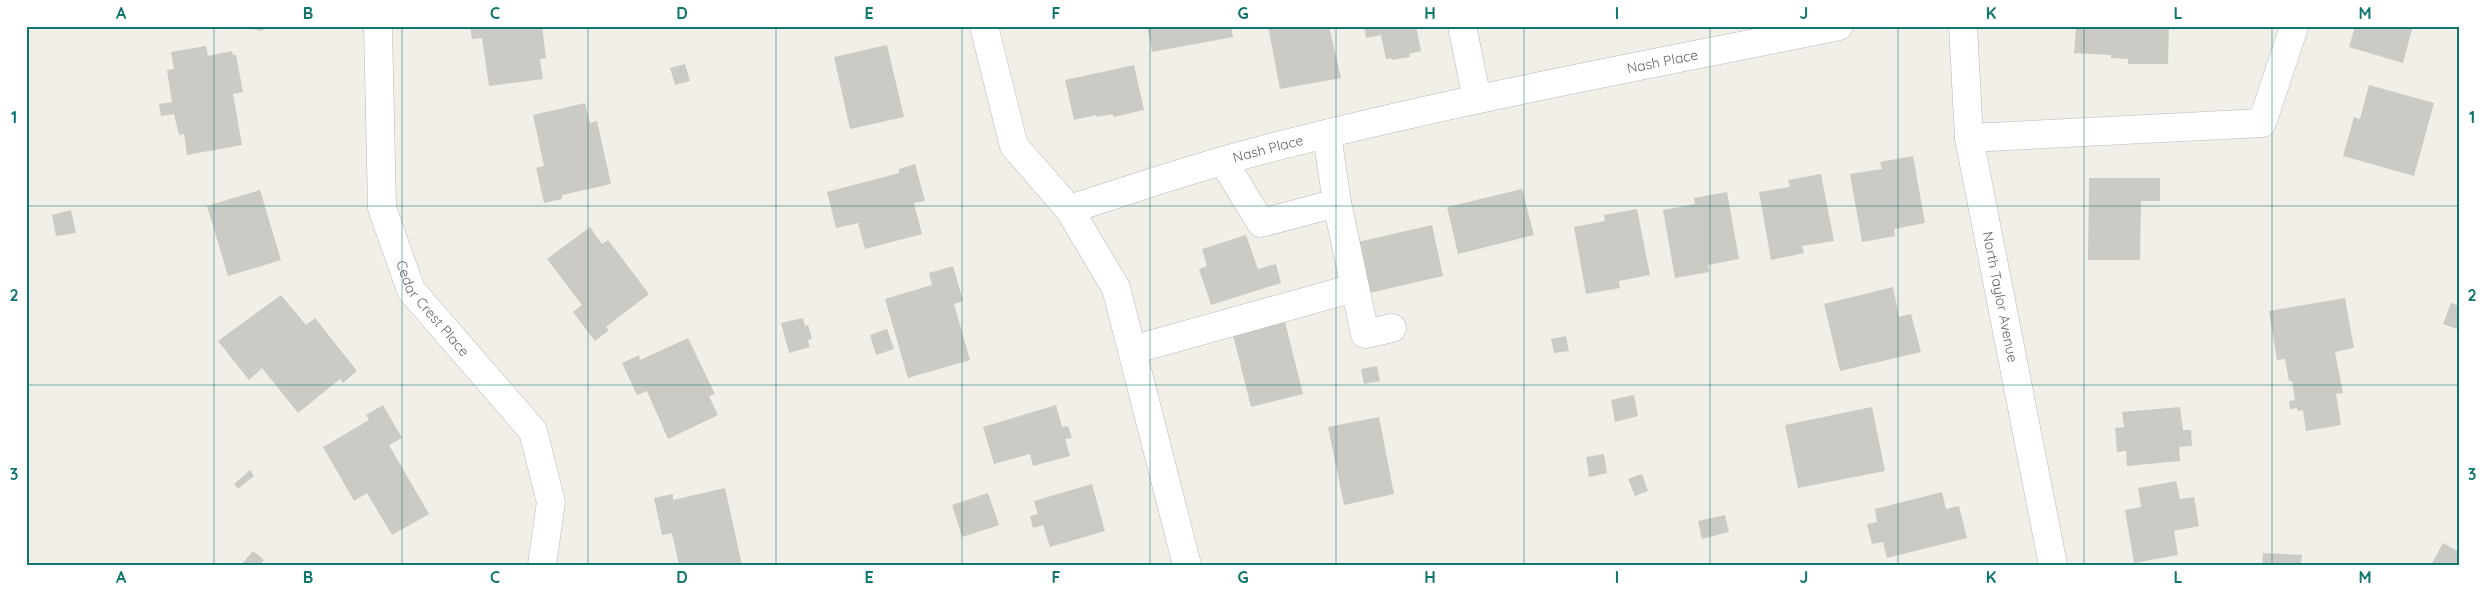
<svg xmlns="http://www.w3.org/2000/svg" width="2486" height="591" font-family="Quicksand,sans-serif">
<rect width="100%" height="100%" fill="#f1efe8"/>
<!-- building -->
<path fill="#cccac5" d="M236 26H264L263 31Z
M470 26H542L546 58 540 59 543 79 489 86 482 38 472 39Z
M1147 26H1231L1233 37 1152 52Z
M1268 26H1329L1341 78 1280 89Z
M1364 26H1416L1421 51 1409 54 1410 57 1392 60V58L1386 59 1381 35 1366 38Z
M2076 26H2169L2168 64H2128V59L2111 58V55L2074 53Z
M2355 26H2413L2403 63 2349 47Z
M887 45 904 117 850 129 834 57Z
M206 46 208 56 232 51 233 55H236L243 92 233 94 242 145 187 155 184 134 179 135 174 114 161 116 159 104 172 102 167 70 174 69 171 52Z
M685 64 690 81 675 85 670 68Z
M1134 65 1144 110 1113 117V114L1097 117 1096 115 1074 120 1065 80Z
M2369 85 2434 103 2414 176 2343 156 2354 117 2360 119Z
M585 103 590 123 597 121 611 184 562 195V199L544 203 536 168 544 166 533 115Z
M1913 156 1925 223 1894 229 1895 236 1862 242 1850 174 1882 169 1880 162Z
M915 164 925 201 914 203 922 234 865 249 858 223 836 228 827 192 899 173V169Z
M1821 174 1834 241 1802 246 1804 253 1771 260 1759 192 1790 187 1788 180Z
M2089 178H2160V201H2141L2140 260H2088Z
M1522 189 1534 235 1458 254 1447 207Z
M260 190 281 260 228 276 207 206Z
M1727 192 1739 259 1708 265 1709 272 1675 278 1663 210 1695 204 1694 198Z
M1637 209 1650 275 1619 281 1620 288 1586 294 1574 227 1605 221 1604 215Z
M71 210 76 233 56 236 52 215Z
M1432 225 1443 276 1369 293 1358 242Z
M590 227 602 244 608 240 649 294 606 327 609 330 595 341 573 312 582 305 547 259Z
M1246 235 1258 269 1276 264 1281 283 1211 305 1199 269 1207 266 1202 249Z
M953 266 963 301 954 304 970 360 908 378 885 299 932 285 929 273Z
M1893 287 1899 317 1911 314 1921 352 1840 371 1824 304Z
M281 295 306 325 315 318 357 371 343 383 340 379 298 413 262 368 249 380 218 341Z
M2345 298 2354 348 2335 352 2343 393 2336 394 2341 425 2306 431 2303 410 2298 411 2297 408 2290 409 2289 401 2295 400 2292 381H2289L2285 359 2277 360 2269 311Z
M2451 303 2460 306V330L2443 324Z
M803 318 805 326 808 325 812 339 808 340 810 347 789 353 781 323Z
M1285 322 1303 394 1251 407 1233 335Z
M887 329 894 349 876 355 870 335Z
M1566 336 1569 351 1554 353 1551 339Z
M688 338 715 394 709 396 718 415 668 439 647 391 637 395 622 363 639 355 640 360Z
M1377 366 1380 381 1364 384 1361 369Z
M1634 395 1638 416 1615 422 1611 400Z
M383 405 402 438 389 445 429 514 392 535 367 493 354 501 323 447 369 420 366 415Z
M1056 405 1062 427 1068 426 1072 438 1065 439 1070 456 1033 466 1030 454 994 464 983 427Z
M1872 407 1885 471 1798 488 1785 425Z
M2180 407 2183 430H2191L2192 446 2179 447 2180 461 2127 466 2126 451 2117 452 2115 428 2124 427 2122 412Z
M1379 417 1394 494 1344 505 1328 427Z
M1604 454 1607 473 1589 477 1586 457Z
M250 470 254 476 238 489 234 484Z
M1642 474 1648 491 1635 496 1628 479Z
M2176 481 2180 499 2194 497 2199 526 2174 531 2178 555 2134 563 2125 510 2141 507 2138 488Z
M1092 484 1105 531 1050 547 1043 525 1033 528 1030 516 1038 514 1034 501Z
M725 488 742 565H679L672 533 662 535 654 498 673 494V500Z
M1942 492 1946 509 1959 506 1967 538 1887 558 1883 542 1872 544 1867 524 1877 522 1875 509Z
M988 493 999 525 962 537 952 505Z
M1725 515 1729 532 1702 539 1698 521Z
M2443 543 2460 552V565H2431Z
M253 551 264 560 260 565H241Z
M2263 553 2302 555 2301 565H2262Z"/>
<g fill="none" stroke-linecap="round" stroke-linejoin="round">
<!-- minor casing -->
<g stroke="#b5b8bc" stroke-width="29">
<g id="minor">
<path id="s1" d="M378 26 382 208 411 290 533 431 551 502 542 565"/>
<path d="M984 26 1014 146 1069 209 1116 288 1187 565"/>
<path d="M1462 26 1477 99"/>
<path id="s2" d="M1963 26 1969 138 2053 565"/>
<path d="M1327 135 1337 203 1365 334 1392 328"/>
<path d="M1969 138 2262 123 2294 27"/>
<path d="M1223 161 1261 223 1337 203"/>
<path id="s3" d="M1069 209C1131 190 1192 168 1255 152 1448 101 1644 66 1839 26"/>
<path d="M1132 350 1354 288"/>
</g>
</g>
<!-- minor -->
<use href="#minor" stroke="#fff" stroke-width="28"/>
</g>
<!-- grid -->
<path fill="none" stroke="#0f766e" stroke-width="1" stroke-opacity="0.55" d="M214 26V565M402 26V565M588 26V565M776 26V565M962 26V565M1150 26V565M1336 26V565M1524 26V565M1710 26V565M1898 26V565M2084 26V565M2272 26V565M26 206H2460M26 385H2460"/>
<g text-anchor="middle" stroke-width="4.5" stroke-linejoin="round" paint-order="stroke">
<!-- street labels -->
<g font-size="14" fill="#5f6368" stroke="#fff">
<text dy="5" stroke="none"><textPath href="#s3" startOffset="612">Nash Place</textPath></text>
<text dy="5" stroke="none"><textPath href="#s3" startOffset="208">Nash Place</textPath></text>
<text dy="5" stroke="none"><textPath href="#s2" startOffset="274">North Taylor Avenue</textPath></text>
<text dy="5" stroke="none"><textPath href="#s1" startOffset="296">Cedar Crest Place</textPath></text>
</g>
</g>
<!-- border -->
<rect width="2486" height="591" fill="none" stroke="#ffffff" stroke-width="55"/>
<rect x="28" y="28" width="2430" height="536" fill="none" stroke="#0f766e" stroke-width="2"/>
<g font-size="16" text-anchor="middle" font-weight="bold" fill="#0f766e">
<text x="121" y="19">A</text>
<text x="308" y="19">B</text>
<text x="495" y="19">C</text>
<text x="682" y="19">D</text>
<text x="869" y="19">E</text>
<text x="1056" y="19">F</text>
<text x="1243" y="19">G</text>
<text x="1430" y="19">H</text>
<text x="1617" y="19">I</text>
<text x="1804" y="19">J</text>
<text x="1991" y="19">K</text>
<text x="2178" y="19">L</text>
<text x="2365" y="19">M</text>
<text x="14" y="123">1</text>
<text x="2472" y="123">1</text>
<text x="14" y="301">2</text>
<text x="2472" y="301">2</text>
<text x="14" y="480">3</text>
<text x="2472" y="480">3</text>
<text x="121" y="583">A</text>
<text x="308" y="583">B</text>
<text x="495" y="583">C</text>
<text x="682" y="583">D</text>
<text x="869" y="583">E</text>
<text x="1056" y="583">F</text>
<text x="1243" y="583">G</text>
<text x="1430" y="583">H</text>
<text x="1617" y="583">I</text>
<text x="1804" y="583">J</text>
<text x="1991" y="583">K</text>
<text x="2178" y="583">L</text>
<text x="2365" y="583">M</text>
</g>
</svg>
